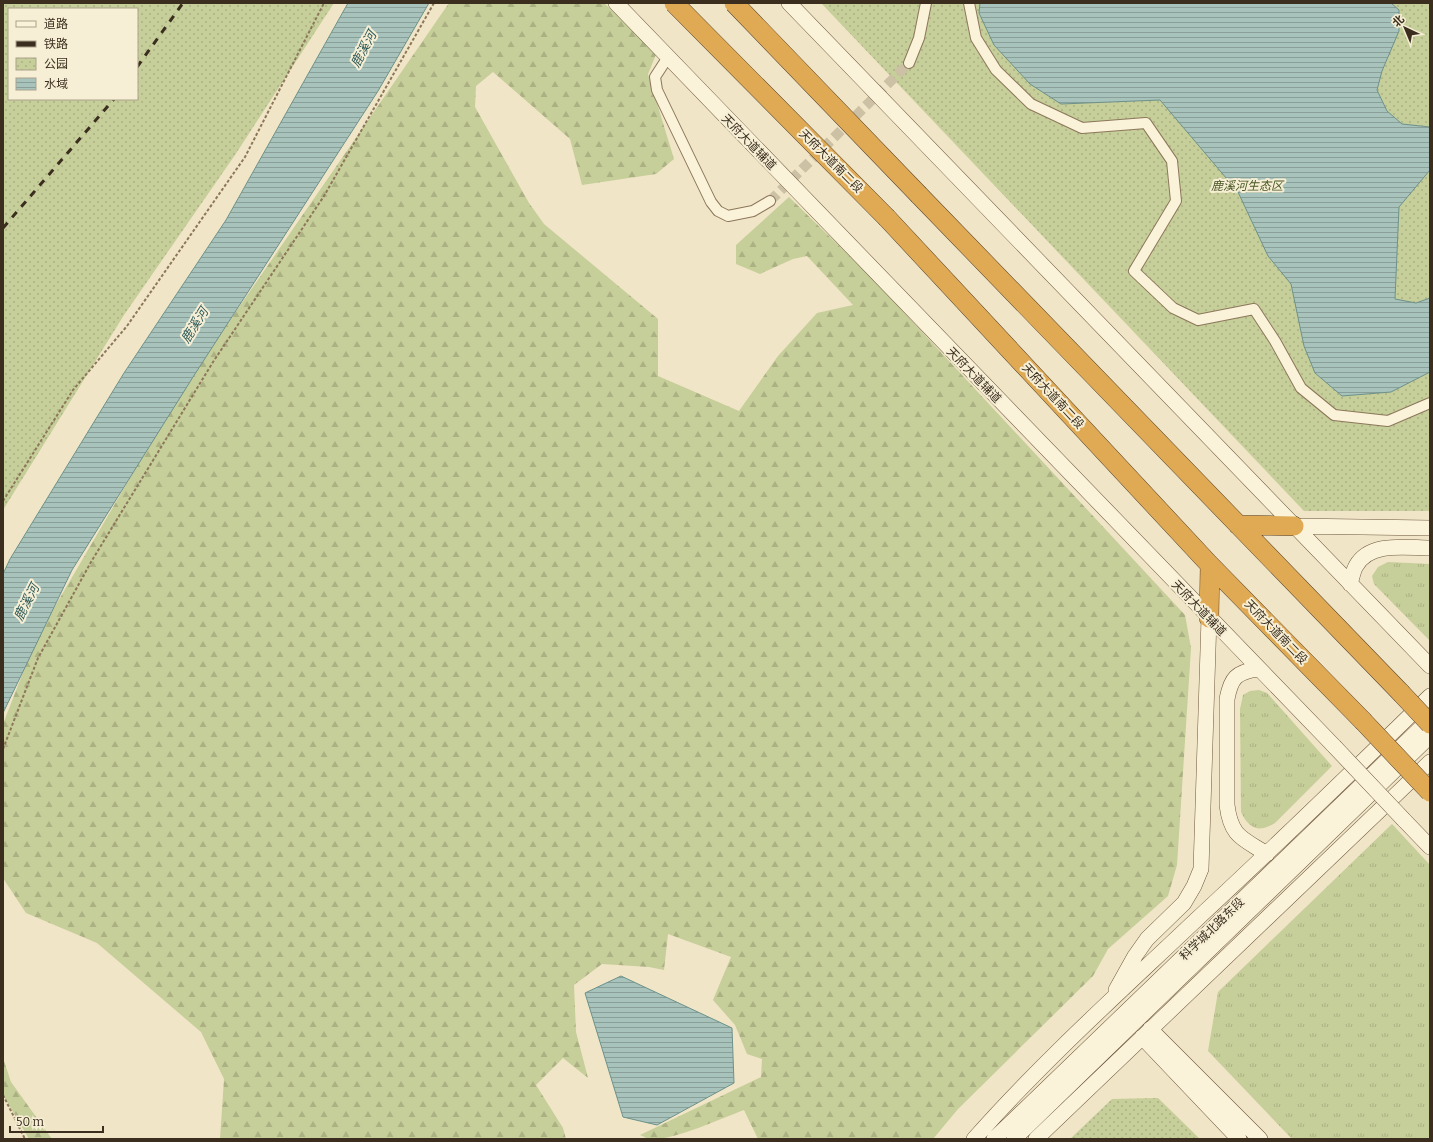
<svg xmlns="http://www.w3.org/2000/svg" width="1433" height="1142" font-family="Bitter,'Noto Sans SC',serif">
<defs>
<pattern id="grass-tufts" width="24" height="20" patternUnits="userSpaceOnUse"><rect width="24" height="20" fill="#c6ce99"/><path d="M3 7l-1-3M5 7V3M7 7l1-3M15 17l-1-3M17 17v-4M19 17l1-3" fill="none" stroke="#abb183"/></pattern>
<pattern id="forest-firs" width="22" height="20" patternUnits="userSpaceOnUse"><rect width="22" height="20" fill="#c6ce99"/><path d="M5 1l3.5 6h-7zM16 11l3.5 6h-7z" fill="#abb183"/></pattern>
<pattern id="park-dots" width="8" height="8" patternUnits="userSpaceOnUse"><rect width="8" height="8" fill="#c6ce99"/><path d="M2 2h.1M6 6h.1" fill="none" stroke="#abb183" stroke-width="1.8" stroke-linecap="round"/></pattern>
<pattern id="water-rules" width="6" height="5" patternUnits="userSpaceOnUse"><rect width="6" height="5" fill="#a7c3bc"/><path d="M0 2.5h6" fill="none" stroke="#899f98"/></pattern>
</defs>
<rect width="100%" height="100%" fill="#f0e5c6"/>
<!-- grass -->
<path fill="url(#grass-tufts)" d="M1388 562 1430 564V641L1374 584 1372 576 1378 567Z
M1259 690 1267 693 1332 766 1275 823C1259 833 1249 829 1241 812L1240 709 1243 695 1250 691Z
M1392 824 1430 865V1139H1292L1208 1051 1218 992Z"/>
<!-- forest -->
<path fill="url(#forest-firs)" d="M449 3H604L657 52 648 74 674 159 656 174 582 185 570 139 493 72 476 86 475 107 529 203 544 224 658 319V376L739 411 778 356 817 313 853 305 807 256 793 259 760 274 736 264V245L789 197 872 278 1185 615 1191 648 1177 865 1168 896 1108 949 1093 976 958 1109 933 1139H758L744 1110C722 1118 671 1142 648 1139 646 1138 643 1136 640 1135L761 1077 762 1059 747 1054 735 1025 713 1000 731 957 668 934 664 970 649 967 602 964 574 985 576 1032 588 1078 563 1058 536 1085 563 1128 566 1139H220L224 1079 201 1032 97 943 26 913 3 878V724L36 639 179 394Z
M3 1058 11 1082 52 1139H29L3 1095Z"/>
<!-- park -->
<path fill="url(#park-dots)" fill-rule="evenodd" d="M3 3H334L235 155 124 315 3 510ZM9 9H137V99H9Z
M821 3H1430V511H1304Z
M1158 1098 1200 1139H1070L1112 1099Z"/>
<!-- water -->
<path fill="url(#water-rules)" stroke="#6d928b" d="M348 3H429L378 91 193 377 72 570 3 713V574L10 559 124 373 226 220Z
M980 3H1391L1399 10V31L1382 71 1377 90 1387 111 1402 124 1430 127V170L1399 207 1395 299 1416 303 1430 298V372L1391 392 1342 396 1315 373 1304 346 1291 284 1268 256 1238 192 1160 100 1061 104 1030 84 994 45 979 13Z
M621 976 732 1028 734 1083 657 1125 623 1117 585 993Z"/>
<g fill="none" stroke-linecap="round" stroke-linejoin="round">
<!-- street-tunnel -->
<path stroke="#ccc0a5" stroke-width="10" stroke-dasharray="10 5" stroke-linecap="butt" d="M770 201 909 63"/>
<!-- street casing -->
<g stroke="#8c775b" stroke-width="12">
<path id="street" d="M969 3 976 38 996 70 1031 104 1082 128 1146 123 1172 161 1176 201 1134 271 1173 308 1198 320 1254 309 1275 341 1301 388 1334 415 1388 421 1430 403
M668 57 655 77 657 90 711 202 718 211 728 216 753 211 770 201
M909 63 919 38 926 3"/>
</g>
<!-- secondary casing -->
<g stroke="#6d583e" stroke-width="16">
<path id="secondary" d="M616 3 1334 746
M789 3 1430 666
M1294 526 1430 528
M1350 584C1352 578 1353 571 1356 566 1370 541 1406 548 1430 548
M1258 669C1236 672 1231 678 1227 699V805C1231 837 1242 838 1267 854
M1404 820 1430 847
M1116 990 1135 956 1147 939 1184 903 1194 886 1201 869 1209 618
M1150 1029 1260 1139
M1142 1037 1239 1139
M974 1139C1043 1061 1121 991 1197 919 1276 846 1353 771 1430 696
M994 1139 1430 719
M1014 1139 1430 736
M1036 1139 1430 762"/>
</g>
<!-- highway casing -->
<g stroke="#59452f" stroke-width="20">
<path id="highway" d="M919 195 1401 693
M887 218 1210 565 1363 721
M1238 525 1294 526
M1209 618 1210 565"/>
</g>
<!-- path -->
<path stroke="#8c775b" stroke-width="2" stroke-dasharray="3 2" stroke-linecap="butt" d="M3 501 73 390 127 326 245 157 324 3
M3 749 38 658 91 562 213 362 324 196 434 3
M3 1095 25 1139"/>
<!-- street -->
<use href="#street" stroke="#faf2d9" stroke-width="10"/>
<!-- secondary -->
<use href="#secondary" stroke="#faf2d9" stroke-width="15"/>
<!-- highway -->
<use href="#highway" stroke="#e0aa55" stroke-width="19"/>
<!-- rail -->
<path stroke="#3b2e1f" stroke-width="3" stroke-dasharray="7 7" stroke-linecap="butt" d="M137 67 183 3
M3 228 114 99"/>
<!-- secondary-bridge casing -->
<g stroke="#6d583e" stroke-width="16" stroke-linecap="butt">
<path id="secondary-bridge" d="M1334 746 1404 820"/>
</g>
<!-- highway-bridge casing -->
<g stroke="#59452f" stroke-width="20" stroke-linecap="butt">
<path id="highway-bridge" d="M674 3 887 218
M734 3 919 195
M1401 693 1430 724
M1363 721 1430 792"/>
</g>
<!-- secondary-bridge -->
<use href="#secondary-bridge" stroke="#faf2d9" stroke-width="15"/>
<!-- highway-bridge -->
<use href="#highway-bridge" stroke="#e0aa55" stroke-width="19"/>
</g>
<g text-anchor="middle" stroke-width="4" stroke-linejoin="round" paint-order="stroke">
<!-- street labels -->
<g font-size="12" fill="#3b2e1f" stroke="#f7efd5">
<text transform="translate(749 142) rotate(46)" y="4">天府大道辅道</text>
<text transform="translate(831 161) rotate(45)" y="4">天府大道南二段</text>
<text transform="translate(974 375) rotate(46)" y="4">天府大道辅道</text>
<text transform="translate(1053 396) rotate(47)" y="4">天府大道南二段</text>
<text transform="translate(1199 608) rotate(46)" y="4">天府大道辅道</text>
<text transform="translate(1276 632) rotate(46)" y="4">天府大道南二段</text>
<text transform="translate(1212 929) rotate(-44)" y="4">科学城北路东段</text>
</g>
<!-- park labels -->
<g font-size="12" font-style="italic" fill="#495825" stroke="#f7efd5">
<text x="1247" y="190">鹿溪河生态区</text>
</g>
<!-- water labels -->
<g font-size="13" font-style="italic" fill="#2e5b5b" stroke="#f7efd5">
<text transform="translate(363 49) rotate(-62)" y="5">鹿溪河</text>
<text transform="translate(194 325) rotate(-58)" y="5">鹿溪河</text>
<text transform="translate(26 602) rotate(-63)" y="5">鹿溪河</text>
</g>
</g>
<!-- border -->
<rect width="1433" height="1142" fill="none" stroke="#3b2e1f" stroke-width="8"/>
<!-- legend -->
<rect x="8" y="8" width="130" height="92" fill="#f7efd5" stroke="#aca28c"/>
<rect x="16" y="21" width="20" height="6" fill="#faf2d9" stroke="#aca28c"/>
<text x="44" y="28" font-size="12" fill="#3b2e1f">道路</text>
<rect x="16" y="41" width="20" height="6" fill="#3b2e1f" stroke="#aca28c"/>
<text x="44" y="48" font-size="12" fill="#3b2e1f">铁路</text>
<rect x="16" y="58" width="20" height="12" fill="url(#park-dots)" stroke="#aca28c"/>
<text x="44" y="68" font-size="12" fill="#3b2e1f">公园</text>
<rect x="16" y="78" width="20" height="12" fill="url(#water-rules)" stroke="#aca28c"/>
<text x="44" y="88" font-size="12" fill="#3b2e1f">水域</text>
<!-- north arrow -->
<g transform="translate(1405 28) rotate(316)" stroke="#f7efd5" stroke-width="3" paint-order="stroke">
<path d="M0-3L7 15L0 10L-7 15Z" fill="#3b2e1f"/>
<text y="-6" font-size="11" font-weight="bold" text-anchor="middle" fill="#3b2e1f">北</text>
</g>
<!-- scale -->
<path d="M10 1126v6h93v-6" fill="none" stroke="#3b2e1f" stroke-width="2"/>
<text x="16" y="1126" font-size="12" fill="#3b2e1f" stroke="#f7efd5" stroke-width="3" paint-order="stroke">50 m</text>
</svg>
